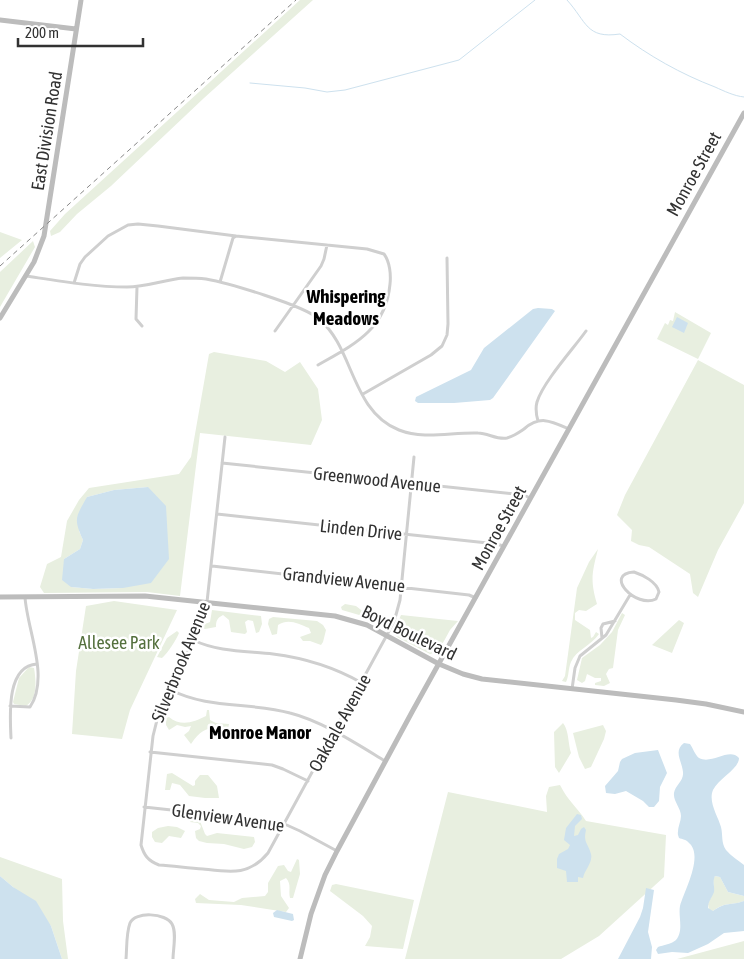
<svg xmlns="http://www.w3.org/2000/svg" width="744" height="959" font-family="'Asap Condensed',sans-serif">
<rect width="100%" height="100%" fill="#fff"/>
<!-- green -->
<path fill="#e8efe0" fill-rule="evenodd" d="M300 0H313L204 98 111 186 77 214 60 232 51 236 50 231 65 214Z
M0 232 22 240 0 258Z
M33 241 35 247 0 307V272Z
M675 312 711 333 698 359 657 339 665 323 668 325 670 320 673 321Z
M214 352 266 361 285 372 300 362 318 389 322 420 311 445 200 433 180 596 147 592 44 593 40 587 47 564 61 557 67 521 79 500 89 488 179 474 191 457 209 354ZM148 487 123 588 93 589 71 587 64 559 80 549 83 540 79 531 87 497 114 490Z
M698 360 744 385V503L718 550 698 597 693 593 690 574 649 547 639 545 631 541 632 530 617 515 625 495Z
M598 549C592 573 590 580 597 604L586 611 579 610 575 613V620L590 630 591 638 593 637 596 632 599 634C592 645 576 650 571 662 568 669 569 676 566 682L562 681 565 676 577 588 589 562Z
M114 601 177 610 130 710 122 739 72 734 76 671 86 606Z
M345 604 356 606 365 613 373 614V619L342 610 341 607Z
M212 610 261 616 262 624 259 632 256 633 253 621 248 620 245 622 247 632 245 634 231 632 229 620 223 615C217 618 216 621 216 627L205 629 203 628 205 624 210 622Z
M622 613 625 615 618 630 613 668 609 669 606 674 610 683 604 686 595 685V683L601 681V678H595L587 674 585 681 582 683 577 680 582 658 600 645 612 632Z
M401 615 458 621 450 630 438 652 430 654 397 637 393 633Z
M273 617 317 621 323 625 326 630 323 642 321 645 310 641H303L300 637 311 633 309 628C298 624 289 618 278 625L277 634 272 635 268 624 269 619Z
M679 620 684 623 672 653 652 645Z
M177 631 179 633C176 640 168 653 162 658L157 657 167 638Z
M29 667 34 668C36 680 38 699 26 706L14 704 13 702 19 678Z
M207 710H209L210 720 216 723 229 724 228 729C209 727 203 727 191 744L184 735 189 731 191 726 185 727 177 725 169 730 166 725V718L169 717C181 727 194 722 206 716Z
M563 723C569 730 568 744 571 753L559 773 555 767 554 732Z
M603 725 606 731 604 739 591 767 585 769 579 757 573 733Z
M172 773 193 786 195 785V781L200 775H208L217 786 219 798H205L189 796 180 785 172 783 170 790H165L167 774Z
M560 785C568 801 577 807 586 821L666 835 664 877 599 936 561 959H405L448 792 547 812 546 796 549 787Z
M192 819 200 821 205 834 207 836 217 833 254 837 255 842 252 847 244 849 224 844 207 843 199 841 196 838 195 831 200 829 201 826 198 823 190 822Z
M168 826 177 827 185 831 181 838 169 836 162 843 155 842 152 837V832L158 828Z
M0 857 62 879 63 921 68 959H62L51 926 13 887 0 876Z
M297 859 299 860 300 874 293 898H290C288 890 292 885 286 878L280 881 281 896 289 908 286 912 241 905 196 903 195 899 200 894 209 900 234 902 242 898 265 896 268 892V883L278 866 284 865 288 871 291 872Z
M715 876 720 877 728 892 744 896V901C731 906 726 901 713 911L709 910 708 904 714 890 713 879Z
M336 884 414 900 403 949 365 946 370 937 372 926 363 916 330 891 332 885Z
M744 941V959H677Z"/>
<!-- water -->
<path fill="#cde1ee" d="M538 308 552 309 555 311 493 398 490 400 454 403H418L415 401 416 397 420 395 471 370 484 348 533 309Z
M677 317 688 323 684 333 672 327Z
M148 487 166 506 169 559 151 583 123 588 93 589 71 587 62 580 64 559 80 549 83 540C73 518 76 517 87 497L114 490Z
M684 743 690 744C693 748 695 755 699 758 712 765 729 747 739 758 739 769 719 778 713 790 708 802 718 816 721 827 723 835 721 843 726 850 731 856 738 860 744 865V896L728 892 720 877 715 876C712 882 715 886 714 892 712 898 708 901 708 908L713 911C727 901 730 906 744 901V931L724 933 708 944 688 953 672 952 658 954 656 950 658 947C663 945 672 944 676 940 684 931 678 916 680 906 684 891 704 856 689 843 687 840 682 839 679 838L678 835C677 828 681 822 681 816 681 808 673 801 674 793 675 785 684 781 683 772 682 761 673 751 684 743Z
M658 750 667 773 660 787 659 801 654 807H649L643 801 626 791 615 794 606 793 605 786 618 771 620 762 622 759 635 753Z
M577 814 581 815 582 819 575 826 574 836 578 835 581 829 584 827 586 830C583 843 588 843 591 854 593 863 585 869 583 878L578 877V882H567L566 871 557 868V859L559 854 568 849 570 845 564 840 566 828Z
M0 876 13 887 36 901 51 926 62 959H0Z
M646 888 654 890 648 932 652 947 651 959H618L640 917 643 908Z
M277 910 293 914 294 920 292 921 274 917 273 913Z"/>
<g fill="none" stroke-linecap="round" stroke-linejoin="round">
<!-- stream -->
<path stroke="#cde1ee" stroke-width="1" d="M567 0C587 22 586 39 620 34 649 56 681 74 715 87 724 91 734 96 744 97
M250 83 305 88 327 92 345 90 459 60 535 0"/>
<!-- street -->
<path stroke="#cfcfcf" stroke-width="3" d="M26 276C59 281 93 287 127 287 146 287 164 280 183 278 190 278 198 278 206 279 228 283 303 305 319 319 354 348 351 411 399 430 425 440 451 432 478 433 488 433 497 440 507 438 514 436 518 433 524 429 540 415 551 421 569 429
M220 282 233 238 236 236 367 249 384 254C390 262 391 275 390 284 386 330 353 345 318 365
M74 283 80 264 85 257 108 236 128 225 138 224 158 226 236 236
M137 287 136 319 142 326
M275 331 321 266 324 259 327 245
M363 394 431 355 442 346 447 335 448 324 447 258
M538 421C536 414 535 409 537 402 543 382 574 348 586 331
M225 437 207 602 200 625 157 720 153 736 141 845C144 855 148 861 159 865 174 866 188 868 203 869 230 872 249 876 268 853L394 622 400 600 414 457
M222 463 524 495 530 498
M217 514 497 544 503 546
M212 566 469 595 476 598
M634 572C643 575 657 582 659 592L656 599C636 609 603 574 634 572Z
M602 638 601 628 603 624 615 621
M193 640C218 652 247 651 273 654 305 658 334 667 362 683
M572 689 575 668 580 656 606 635 630 595
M171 690C208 709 250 702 290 713 322 721 357 744 385 761
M10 706 30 707C50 677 27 630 25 597
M11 738C10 716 6 666 37 664
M150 752 272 765 283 769 308 781
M144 807 280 822 300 831 337 851
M126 959C127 948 126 934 130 923 135 911 166 913 172 924 177 933 173 949 173 959"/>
<!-- secondary -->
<path stroke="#bcbcbc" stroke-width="5" d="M0 20 76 29
M0 318 34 262 44 236 81 0
M0 597 145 596 335 616 367 625 439 664 463 674 482 679 676 700 706 704 744 712
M300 959 311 914 325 875 337 851 412 712 744 113"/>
<!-- rail -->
<path stroke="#878787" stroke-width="1" stroke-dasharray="5 4" stroke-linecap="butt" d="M0 266 296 0"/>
</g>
<g text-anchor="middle" stroke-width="5" stroke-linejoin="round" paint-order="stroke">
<!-- street labels -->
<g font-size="18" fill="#323232" stroke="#fff">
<text transform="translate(47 131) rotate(-81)" y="6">East Division Road</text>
<text transform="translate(694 174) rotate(-61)" y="6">Monroe Street</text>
<text transform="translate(377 480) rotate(6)" y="6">Greenwood Avenue</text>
<text transform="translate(499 528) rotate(-61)" y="6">Monroe Street</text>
<text transform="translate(361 530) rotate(6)" y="6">Linden Drive</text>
<text transform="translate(344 580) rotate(6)" y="6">Grandview Avenue</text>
<text transform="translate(409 633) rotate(26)" y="6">Boyd Boulevard</text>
<text transform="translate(181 662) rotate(-68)" y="6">Silverbrook Avenue</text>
<text transform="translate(340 723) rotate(-61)" y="6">Oakdale Avenue</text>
<text transform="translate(228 818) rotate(8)" y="6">Glenview Avenue</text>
</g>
<!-- park labels -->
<g font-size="18" fill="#54703d" stroke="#fff">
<text x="119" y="649">Allesee Park</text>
</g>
<!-- neighbourhood labels -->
<g font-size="19" font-weight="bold" fill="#000" stroke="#fff">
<text x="346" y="303">Whispering<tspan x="346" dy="22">Meadows</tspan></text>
<text x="260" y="739">Monroe Manor</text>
</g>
</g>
<!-- scale -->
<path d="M18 38v8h125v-8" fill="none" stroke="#323232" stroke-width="2.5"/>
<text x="25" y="38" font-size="15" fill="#323232" stroke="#ffffff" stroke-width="4" paint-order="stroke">200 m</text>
</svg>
